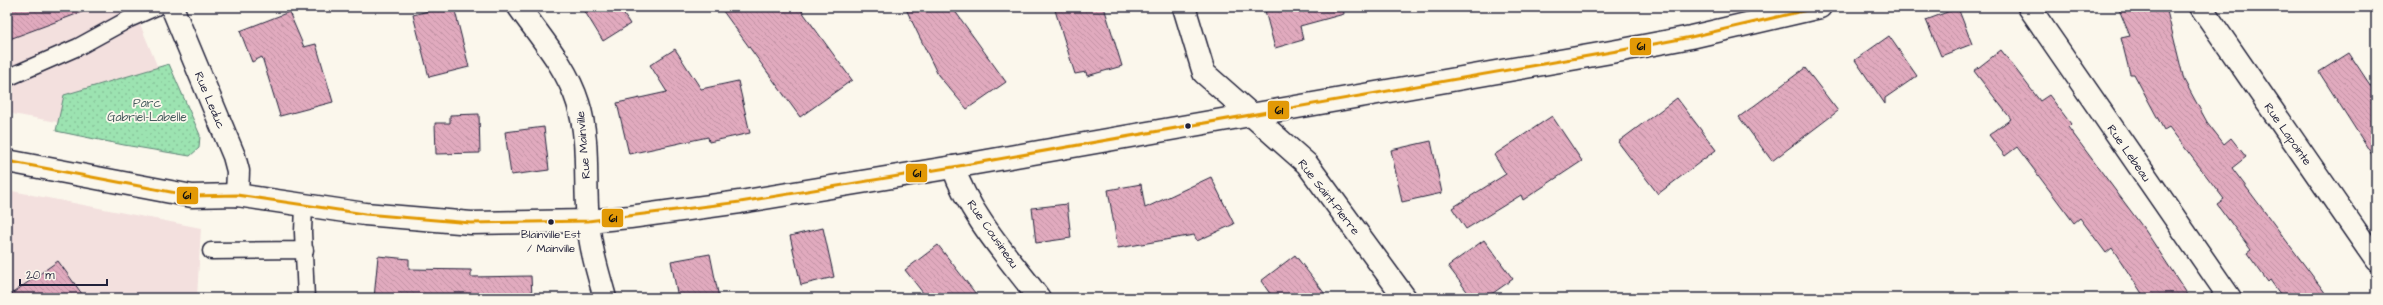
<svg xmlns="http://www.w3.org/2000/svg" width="2383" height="305" font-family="'Architects Daughter',sans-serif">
<defs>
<pattern id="grass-dots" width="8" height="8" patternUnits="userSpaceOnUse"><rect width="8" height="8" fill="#9ce3b1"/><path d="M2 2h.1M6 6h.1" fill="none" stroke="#86c299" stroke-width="1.8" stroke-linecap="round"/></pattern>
<pattern id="building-back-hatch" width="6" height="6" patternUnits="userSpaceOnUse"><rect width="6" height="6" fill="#e1aabe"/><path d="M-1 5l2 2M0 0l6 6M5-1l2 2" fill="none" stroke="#c192a4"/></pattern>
</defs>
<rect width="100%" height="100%" fill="#fbf7ec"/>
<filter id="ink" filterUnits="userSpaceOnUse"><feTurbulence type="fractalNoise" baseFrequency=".025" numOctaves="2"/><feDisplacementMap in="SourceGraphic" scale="8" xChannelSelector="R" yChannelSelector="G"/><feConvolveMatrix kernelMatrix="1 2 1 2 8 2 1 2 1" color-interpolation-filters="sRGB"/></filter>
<g filter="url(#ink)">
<!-- built -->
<path fill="#f3e0de" d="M7 7H133L190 146 7 113Z
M7 190 201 228 197 298H7Z"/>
<!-- grass -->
<path fill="url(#grass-dots)" stroke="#5f8276" d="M169 64 200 135 199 148 190 156 124 145 56 131 64 95Z"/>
<!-- building -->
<path fill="url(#building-back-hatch)" stroke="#22223b" d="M7 7H89L90 9 7 40Z
M443 7H454L469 67 429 77 413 15Z
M582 7H619L630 24 603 41Z
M720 7H799L852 80 800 117Z
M905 7H952L1006 82 967 109 938 75Z
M1054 7H1104L1122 66 1087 76 1086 72 1075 74Z
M1264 7H1343L1344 14 1300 26 1303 40 1275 48Z
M2118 7H2166L2184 80 2207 122 2224 144 2231 138 2246 157 2232 168 2329 298H2283L2270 280 2268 282 2247 253 2251 250 2217 204 2224 199 2169 127 2164 130 2134 74H2130L2121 38 2130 36Z
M1958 8 1972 44 1941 56 1926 20Z
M289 12 304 47 316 44 333 102 280 116 262 57 252 62 240 31Z
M1889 36 1917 76 1885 98V104L1855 60Z
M675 49 701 89 738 81 750 133 709 142 708 137 629 154 617 103 667 92 650 65Z
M2001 50 2040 101 2049 95 2071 124 2068 127 2145 230 2190 298H2145L2112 248 2106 253 2080 218 2074 223 2017 147 2005 156 1989 135 2011 119 1974 71Z
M2349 53 2376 94V161L2319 72Z
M1805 68 1838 111 1772 161 1739 117Z
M1677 98 1716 150 1658 194 1618 142Z
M479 114 480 153 436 154 435 123H450V115Z
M1552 116 1582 161 1523 200 1521 195 1466 229 1452 208 1506 174 1494 155Z
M544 127 549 170 511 175 505 132Z
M1431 141 1442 193 1402 202 1391 150Z
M1211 177 1234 224 1197 241 1194 235 1118 248 1108 190 1141 184 1145 208Z
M1067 204 1071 238 1036 243 1032 208Z
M823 228 834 277 801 285 790 236Z
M1484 240 1513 279 1486 298H1472L1448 266Z
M938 245 979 298H927L905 270Z
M710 254 719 298H678L671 261Z
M1295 255 1328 298H1273L1261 281Z
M378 256 409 259V269L471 270V277L531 276 532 298H374Z
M58 261 85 298H7V297Z"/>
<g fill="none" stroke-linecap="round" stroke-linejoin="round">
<!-- service casing -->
<g stroke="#22223b" stroke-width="19">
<path id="service" d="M7 78 78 47 129 19 156 7
M304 205 303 232 306 298
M211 251 305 250"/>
</g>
<!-- minor casing -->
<g stroke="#22223b" stroke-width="25">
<path id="minor" d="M172 7 234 156 238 171 237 195
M519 7C540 37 567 67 578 103 590 140 584 182 588 221 590 247 598 273 605 298
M1184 7 1204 73 1307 164 1405 298
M2029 7 2230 298
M2201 7 2376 260
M953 167C970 216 1008 257 1039 298"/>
</g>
<!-- tertiary casing -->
<g stroke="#22223b" stroke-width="25">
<path id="tertiary" d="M7 161 192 196 237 195 365 214 471 223 588 221 630 217 740 202 953 167 1617 51 1691 37 1820 7"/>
</g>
<!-- service -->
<use href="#service" stroke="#fbf7ec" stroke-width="16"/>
<!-- minor -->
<use href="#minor" stroke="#fbf7ec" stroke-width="22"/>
<!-- tertiary -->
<use href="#tertiary" stroke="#fbf7ec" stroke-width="22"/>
<!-- bus-1 casing -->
<g stroke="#fbf7ec" stroke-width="6">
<path id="bus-1" d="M7 161 192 196 237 195 365 214 471 223 588 221 740 202 953 167 1617 51 1691 37 1820 7"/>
</g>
<!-- bus-1 -->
<use href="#bus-1" stroke="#e29906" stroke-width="3"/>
</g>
</g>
<!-- markers -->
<g fill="#22223b" stroke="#fbf7ec" stroke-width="1.5">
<circle cx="1188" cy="126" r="3.5"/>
<circle cx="551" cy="222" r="3.5"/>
</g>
<g text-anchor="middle" stroke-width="3.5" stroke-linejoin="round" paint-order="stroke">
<!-- bus labels -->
<g font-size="11" fill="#22223b" stroke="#fbf7ec">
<text x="551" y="238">Blainville Est<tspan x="551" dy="14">/ Mainville</tspan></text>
</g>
<!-- street labels -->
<g font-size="12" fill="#22223b" stroke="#fbf7ec">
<text transform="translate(210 100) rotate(67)" y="4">Rue Leduc</text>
<text transform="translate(2288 134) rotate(55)" y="4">Rue Lapointe</text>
<text transform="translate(583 145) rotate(-95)" y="4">Rue Mainville</text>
<text transform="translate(2129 153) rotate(55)" y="4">Rue Lebeau</text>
<text transform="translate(1329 197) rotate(52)" y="4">Rue Saint-Pierre</text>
<text transform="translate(993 234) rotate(55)" y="4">Rue Cousineau</text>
</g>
<!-- park labels -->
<g font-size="12" fill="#475c5e" stroke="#fbf7ec">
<text x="147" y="107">Parc<tspan x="147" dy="14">Gabriel-Labelle</tspan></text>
</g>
</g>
<g stroke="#fbf7ec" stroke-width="1.5">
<rect x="1629" y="37" width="23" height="19" rx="4" fill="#e29906"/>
<rect x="1267" y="100" width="23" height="20" rx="4" fill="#e29906"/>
<rect x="905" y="163" width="23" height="20" rx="4" fill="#e29906"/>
<rect x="176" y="186" width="23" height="19" rx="4" fill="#e29906"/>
<rect x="601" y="208" width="23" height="20" rx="4" fill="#e29906"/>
</g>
<g font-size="11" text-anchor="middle" font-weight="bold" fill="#111">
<text x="1641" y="50">61</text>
<text x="1279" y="114">61</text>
<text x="917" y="177">61</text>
<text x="187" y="199">61</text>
<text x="613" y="222">61</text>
</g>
<!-- margin -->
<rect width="2383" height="305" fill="none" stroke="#fbf7ec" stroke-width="24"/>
<rect x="12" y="12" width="2359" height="281" fill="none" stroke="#22223b" stroke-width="1.5" filter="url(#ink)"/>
<!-- scale -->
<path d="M20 279v6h87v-6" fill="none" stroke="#22223b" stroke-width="2"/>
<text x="26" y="279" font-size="12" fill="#22223b" stroke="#fbf7ec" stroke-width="3" paint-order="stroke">20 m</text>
</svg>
